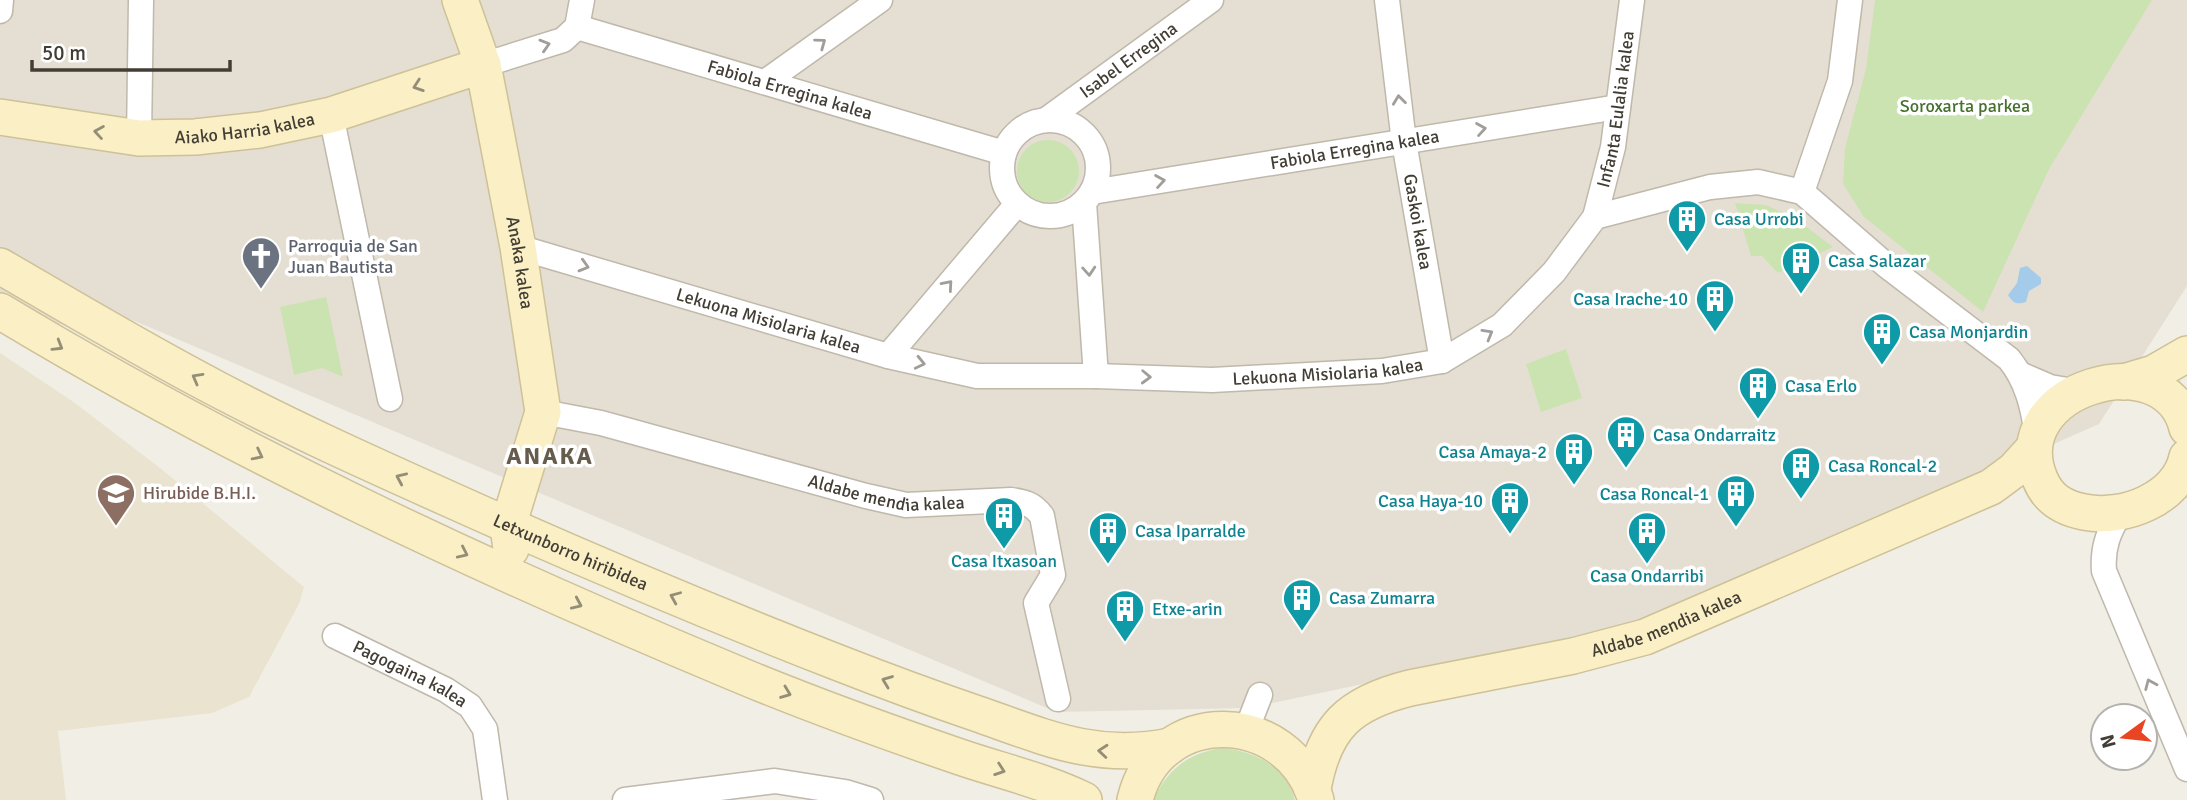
<svg xmlns="http://www.w3.org/2000/svg" width="2187" height="800" font-family="Signika,sans-serif">
<rect width="100%" height="100%" fill="#f1eee5"/>
<!-- residential -->
<path fill="#e5dfd3" d="M0 0H2187V286L2099 424 1636 627 1248 708 1056 712 130 319 0 329Z"/>
<!-- education -->
<path fill="#e9e3cf" d="M0 353 75 403 160 468 304 587 299 604 249 697 212 713 58 731 66 800H0Z"/>
<!-- green -->
<path fill="#cbe3b0" d="M1875 0H2152L2049 169 1983 312 1864 217 1843 184 1845 148 1866 69Z
M1017 171a31 31 0 1 1 62 0a31 31 0 1 1-62 0Z
M1735 203 1766 205 1796 219 1833 247 1778 273 1762 256H1751Z
M326 297 343 377 322 368 294 375 280 307Z
M1566 349 1582 398 1541 412 1526 364Z
M1222 748C1254 751 1286 766 1295 800H1153C1168 769 1188 753 1222 748Z"/>
<!-- water -->
<path fill="#a4ccea" d="M2027 266 2041 278V284L2029 291 2026 302C2016 305 2013 303 2008 295L2017 283 2020 268Z"/>
<g fill="none" stroke-linecap="round" stroke-linejoin="round">
<!-- street casing -->
<g stroke="#bfb8ab" stroke-width="27">
<g id="street">
<path id="s1" d="M1387 0 1404 142 1442 361"/>
<path d="M0 11 1 0"/>
<path id="s2" d="M577 27 1004 153"/>
<path d="M483 65 563 40 577 27 582 0"/>
<path d="M765 82 880 0"/>
<path d="M331 115 390 399"/>
<circle cx="1050" cy="168" r="48"/>
<path id="s3" d="M1046 120 1211 0"/>
<path d="M139 138 141 0"/>
<path id="s4" d="M1092 192 1618 107"/>
<path d="M1802 192 1840 81 1850 0"/>
<path d="M1084 203 1096 376"/>
<path id="s5" d="M1595 217 1613 147 1632 0"/>
<path id="s6" d="M518 247 888 356 977 376H1096L1212 380 1382 371 1442 361 1502 325 1554 272 1595 217 1710 187 1758 182 1802 192 1887 266 2009 359C2027 381 2033 407 2037 435"/>
<path d="M888 356 1017 204"/>
<path d="M2022 375 2050 387 2079 392"/>
<path id="s7" d="M543 412 601 423 866 496 906 505 1011 500C1025 502 1033 504 1042 516L1053 575 1036 603 1058 699"/>
<path d="M2121 511C2109 531 2102 547 2104 571L2187 769"/>
<path id="s8" d="M335 636 446 690 470 706 485 729 495 800"/>
<path d="M1246 731 1260 695"/>
<path d="M625 800 775 781 845 792 871 800"/>
</g>
</g>
<!-- secondary casing -->
<g stroke="#cec197" stroke-width="38">
<g id="secondary">
<path id="s9" d="M460 0 483 65 490 101 518 247 543 412 508 526 511 549"/>
<path id="s10" d="M0 117 139 138 195 137 260 130 331 115 483 65"/>
<path id="s11" d="M0 266C72 308 144 351 217 389 293 429 371 464 449 499 578 557 708 612 839 663 885 681 931 698 978 714 1047 738 1096 761 1170 746"/>
<path d="M0 311C234 452 483 568 735 673 809 704 884 731 960 757 1001 771 1045 781 1084 800"/>
<path d="M2124 382 2154 373 2187 354"/>
<path d="M2187 428C2166 340 2002 389 2040 479 2048 499 2063 508 2084 512 2123 520 2178 499 2187 457"/>
<path id="s12" d="M1313 789C1324 726 1350 703 1410 688L1573 656 1645 637 1991 487 2014 470 2034 448"/>
<path d="M1135 800C1158 704 1289 708 1316 800"/>
</g>
</g>
<!-- street -->
<use href="#street" stroke="#fff" stroke-width="24"/>
<!-- secondary -->
<use href="#secondary" stroke="#faefc5" stroke-width="35"/>
</g>
<!-- one-way arrows -->
<defs><path id="oneway-chevron" d="M-2-3.5L2.5 0L-2 3.5" fill="none" stroke-width="1.6" stroke-linecap="round" stroke-linejoin="round" transform="scale(1.75)"/></defs>
<g stroke="#a19e9a">
<use href="#oneway-chevron" transform="translate(821 43) rotate(-36)"/>
<use href="#oneway-chevron" transform="translate(545 45) rotate(-17)"/>
<use href="#oneway-chevron" transform="translate(1399 100) rotate(-97)"/>
<use href="#oneway-chevron" transform="translate(1481 129) rotate(-9)"/>
<use href="#oneway-chevron" transform="translate(1160 181) rotate(-9)"/>
<use href="#oneway-chevron" transform="translate(584 266) rotate(16)"/>
<use href="#oneway-chevron" transform="translate(1089 271) rotate(86)"/>
<use href="#oneway-chevron" transform="translate(948 285) rotate(-49)"/>
<use href="#oneway-chevron" transform="translate(1488 334) rotate(-30)"/>
<use href="#oneway-chevron" transform="translate(920 363) rotate(13)"/>
<use href="#oneway-chevron" transform="translate(1146 377) rotate(2)"/>
<use href="#oneway-chevron" transform="translate(2150 684) rotate(-113)"/>
</g>
<g stroke="#958e76">
<use href="#oneway-chevron" transform="translate(418 86) rotate(161)"/>
<use href="#oneway-chevron" transform="translate(99 132) rotate(-171)"/>
<use href="#oneway-chevron" transform="translate(58 346) rotate(31)"/>
<use href="#oneway-chevron" transform="translate(197 378) rotate(-151)"/>
<use href="#oneway-chevron" transform="translate(258 455) rotate(27)"/>
<use href="#oneway-chevron" transform="translate(401 478) rotate(-156)"/>
<use href="#oneway-chevron" transform="translate(463 553) rotate(25)"/>
<use href="#oneway-chevron" transform="translate(675 597) rotate(-157)"/>
<use href="#oneway-chevron" transform="translate(577 604) rotate(24)"/>
<use href="#oneway-chevron" transform="translate(887 681) rotate(-159)"/>
<use href="#oneway-chevron" transform="translate(786 693) rotate(21)"/>
<use href="#oneway-chevron" transform="translate(1103 751) rotate(-175)"/>
<use href="#oneway-chevron" transform="translate(1000 770) rotate(19)"/>
</g>
<!-- icons -->
<defs>
<g id="building-pin" transform="scale(2.0125)"><path d="M0 17L-7.5 6A9.5 9.5 0 1 1 7.5 6Z" fill="#0f9aa8" stroke="#fff"/><path d="M-4-6H4V6H1V3H-1V6H-4ZM-2.5-4.3h1.7v1.8h-1.7ZM.8-4.3h1.7v1.8H.8ZM-2.5-1h1.7V.8h-1.7ZM.8-1h1.7V.8H.8Z" fill="#fff"/></g>
<g id="church-pin" transform="scale(2.0125)"><path d="M0 17L-7.5 6A9.5 9.5 0 1 1 7.5 6Z" fill="#6b7280" stroke="#fff"/><path d="M-1.2-6h2.4v3.5h3.3v2.4h-3.3V6h-2.4V-.1h-3.3v-2.4h3.3Z" fill="#fff"/></g>
<g id="school-pin" transform="scale(2.0125)"><path d="M0 17L-7.5 6A9.5 9.5 0 1 1 7.5 6Z" fill="#8d6e63" stroke="#fff"/><path d="M0-5L7-2L0 1L-7-2ZM-4 1L0 2.5L4 1V4Q0 6-4 4Z" fill="#fff"/></g>
</defs>
<g fill-rule="evenodd">
<use href="#building-pin" x="1687" y="219"/>
<use href="#church-pin" x="261" y="256"/>
<use href="#building-pin" x="1801" y="261"/>
<use href="#building-pin" x="1715" y="299"/>
<use href="#building-pin" x="1882" y="332"/>
<use href="#building-pin" x="1758" y="386"/>
<use href="#building-pin" x="1626" y="435"/>
<use href="#building-pin" x="1574" y="452"/>
<use href="#building-pin" x="1801" y="466"/>
<use href="#school-pin" x="116" y="493"/>
<use href="#building-pin" x="1736" y="494"/>
<use href="#building-pin" x="1510" y="501"/>
<use href="#building-pin" x="1004" y="516"/>
<use href="#building-pin" x="1108" y="531"/>
<use href="#building-pin" x="1647" y="531"/>
<use href="#building-pin" x="1302" y="598"/>
<use href="#building-pin" x="1125" y="609"/>
</g>
<g text-anchor="middle" stroke-width="7" stroke-linejoin="round" paint-order="stroke">
<!-- street labels -->
<g font-size="18" fill="#433e35" stroke="#fff">
<text dy="6" stroke="none"><textPath href="#s3" startOffset="102">Isabel Erregina</textPath></text>
<text dy="6" stroke="none"><textPath href="#s2" startOffset="222">Fabiola Erregina kalea</textPath></text>
<text dy="6" stroke="none"><textPath href="#s5" startOffset="110">Infanta Eulalia kalea</textPath></text>
<text dy="6" stroke="none"><textPath href="#s10" startOffset="247">Aiako Harria kalea</textPath></text>
<text dy="6" stroke="none"><textPath href="#s4" startOffset="266">Fabiola Erregina kalea</textPath></text>
<text dy="6" stroke="none"><textPath href="#s1" startOffset="224">Gaskoi kalea</textPath></text>
<text dy="6" stroke="none"><textPath href="#s9" startOffset="270">Anaka kalea</textPath></text>
<text dy="6" stroke="none"><textPath href="#s6" startOffset="261">Lekuona Misiolaria kalea</textPath></text>
<text dy="6" stroke="none"><textPath href="#s6" startOffset="828">Lekuona Misiolaria kalea</textPath></text>
<text dy="6" stroke="none"><textPath href="#s7" startOffset="354">Aldabe mendia kalea</textPath></text>
<text dy="6" stroke="none"><textPath href="#s11" startOffset="639">Letxunborro hiribidea</textPath></text>
<text dy="6" stroke="none"><textPath href="#s12" startOffset="416">Aldabe mendia kalea</textPath></text>
<text dy="6" stroke="none"><textPath href="#s8" startOffset="84">Pagogaina kalea</textPath></text>
</g>
<!-- park labels -->
<g font-size="18" fill="#45702d" stroke="#fff">
<text x="1965" y="112">Soroxarta parkea</text>
</g>
<!-- culture labels -->
<g font-size="18" fill="#0d838f" stroke="#fff" text-anchor="start">
<text x="1714" y="225">Casa Urrobi</text>
<text x="1828" y="267">Casa Salazar</text>
<text x="1688" y="305" text-anchor="end">Casa Irache-10</text>
<text x="1909" y="338">Casa Monjardin</text>
<text x="1785" y="392">Casa Erlo</text>
<text x="1653" y="441">Casa Ondarraitz</text>
<text x="1547" y="458" text-anchor="end">Casa Amaya-2</text>
<text x="1828" y="472">Casa Roncal-2</text>
<text x="1709" y="500" text-anchor="end">Casa Roncal-1</text>
<text x="1483" y="507" text-anchor="end">Casa Haya-10</text>
<text x="1135" y="537">Casa Iparralde</text>
<text x="1004" y="567" text-anchor="middle">Casa Itxasoan</text>
<text x="1647" y="582" text-anchor="middle">Casa Ondarribi</text>
<text x="1329" y="604">Casa Zumarra</text>
<text x="1152" y="615">Etxe-arin</text>
</g>
<!-- worship labels -->
<g font-size="18" fill="#5b616d" stroke="#fff" text-anchor="start">
<text x="288" y="252">Parroquia de San<tspan x="288" dy="21">Juan Bautista</tspan></text>
</g>
<!-- education labels -->
<g font-size="18" fill="#785e54" stroke="#fff" text-anchor="start">
<text x="143" y="499">Hirubide B.H.I.</text>
</g>
<!-- district labels -->
<g font-size="24" font-weight="bold" letter-spacing="2" fill="#655c4d" stroke="#fff">
<text x="550" y="464">ANAKA</text>
</g>
</g>
<!-- north arrow -->
<g transform="translate(2124 737) rotate(255)"><circle r="33" fill="#ffffff" stroke="#b4b2ae" stroke-width="2"/>
<path d="M0-5L12 26L0 18L-12 26Z" fill="#ea4522"/>
<text y="-10" font-size="19" font-weight="bold" text-anchor="middle" fill="#433e35">N</text>
</g>
<!-- scale -->
<path d="M32 60v10h198v-10" fill="none" stroke="#433e35" stroke-width="3.5"/>
<text x="42" y="60" font-size="21" fill="#433e35" stroke="#ffffff" stroke-width="5" paint-order="stroke">50 m</text>
</svg>
